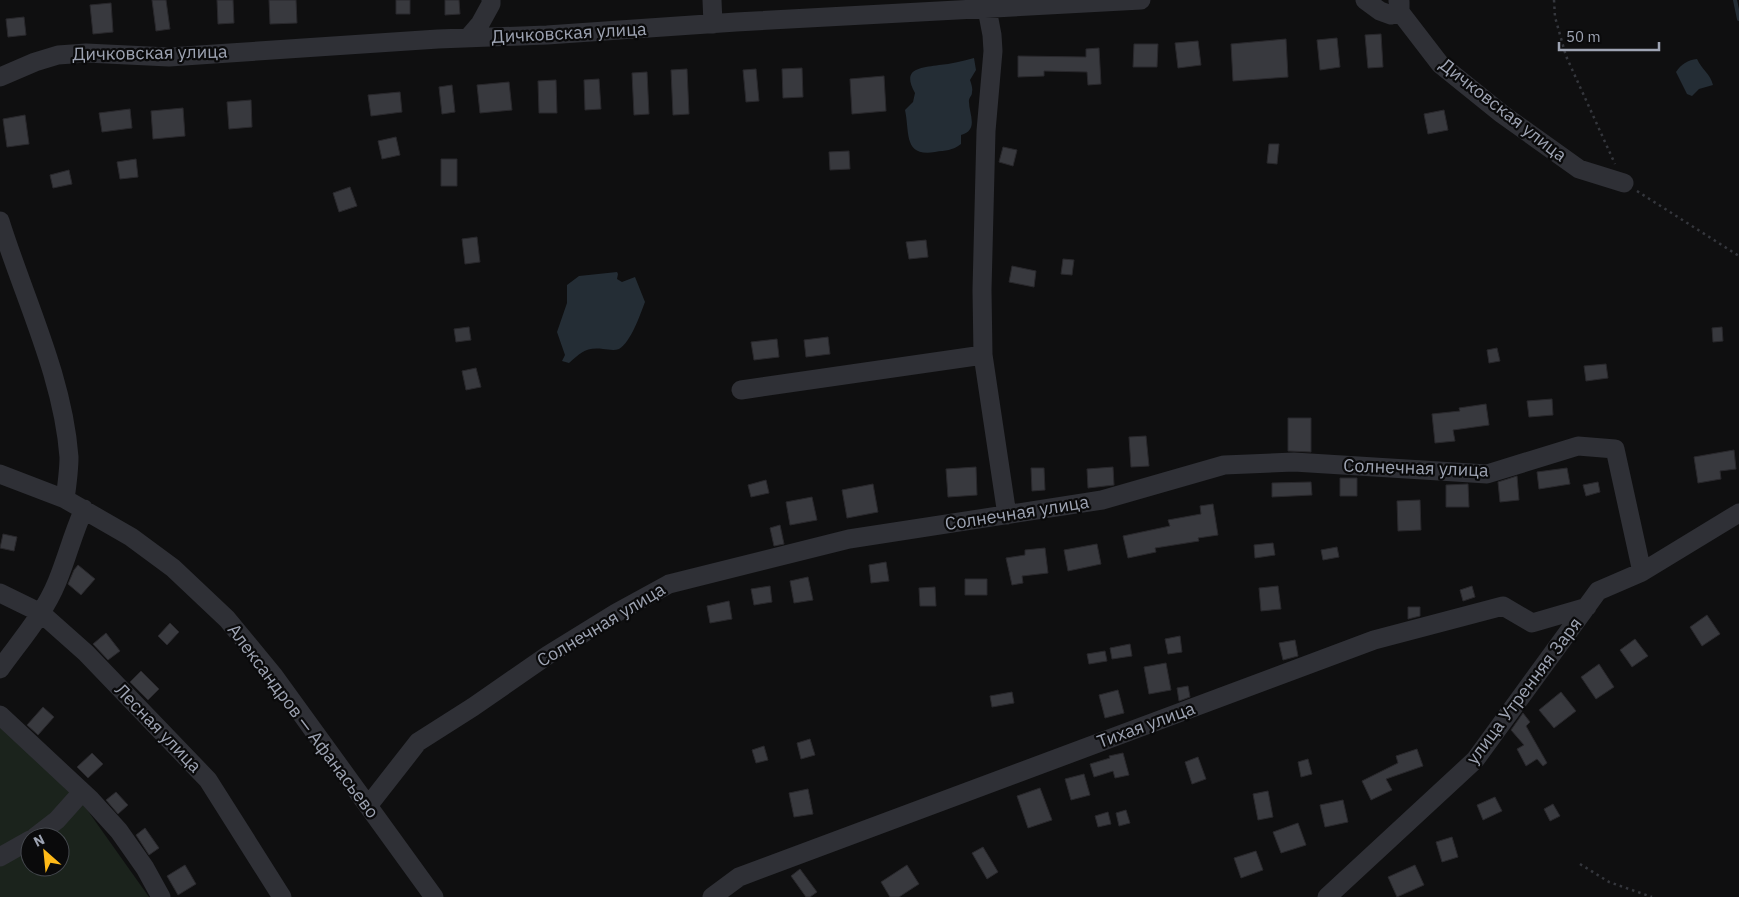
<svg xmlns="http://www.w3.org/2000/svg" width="1739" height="897" font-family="'IBM Plex Sans',sans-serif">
<rect width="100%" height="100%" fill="#0f0f10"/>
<!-- green -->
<path fill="#1b231c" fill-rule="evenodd" d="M0 717 83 804 149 897H0ZM30 837H60V867H30Z"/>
<!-- water -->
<path fill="#242d35" d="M974 58 976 70 970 80C971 83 973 88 972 92 972 96 970 96 969 100 968 112 980 130 961 135V144C952 151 946 150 935 152 903 157 910 133 905 110L913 102 915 93C901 68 920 68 939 65 951 64 963 61 974 58Z
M1697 59C1702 70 1710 73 1713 85L1699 89 1692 96 1687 94 1676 72C1681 64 1688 60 1697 59Z
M617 272 618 274 617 279 622 282 635 277 645 302C640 315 631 342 619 349 613 351 608 349 603 349 585 347 581 353 569 363L562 361 565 355 557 332 567 303V285L579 276Z"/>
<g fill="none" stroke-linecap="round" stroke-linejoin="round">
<!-- stream -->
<path stroke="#242d35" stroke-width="4" d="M1735 0 1739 19"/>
</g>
<!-- building -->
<path fill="#38393e" stroke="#29282c" d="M152 0H166L170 29 156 31Z
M217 0H233L234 23 218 24Z
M269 0H296L297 23 270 24Z
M396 0H410V14H396Z
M445 0H459L460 14 445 15Z
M111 3 113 32 93 34 90 5Z
M24 17 26 35 8 37 6 19Z
M1381 34 1383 67 1368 68 1365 35Z
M1337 38 1340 67 1320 70 1317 40Z
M1286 39 1288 77 1233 81 1231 44Z
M1198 41 1201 65 1178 68 1175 43Z
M1134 44H1158L1157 67H1133Z
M1099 48 1101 84 1088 85 1087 72 1044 71V76L1018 77V56L1086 57V49Z
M802 68 803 97 783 98 782 69Z
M687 69 689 114 673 115 671 70Z
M756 69 759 101 746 102 743 70Z
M647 72 649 114 634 115 632 73Z
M884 76 886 111 852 114 850 79Z
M599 79 601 109 585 110 584 80Z
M556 80 557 113H539L538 81Z
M509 82 512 110 480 113 477 85Z
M452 85 455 112 442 114 439 87Z
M400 92 402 112 371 116 368 95Z
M251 100 252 127 229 129 227 102Z
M183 108 185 136 153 139 151 111Z
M130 109 132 128 102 132 99 113Z
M1444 110 1448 130 1428 134 1424 114Z
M25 115 29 144 7 147 3 119Z
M396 137 400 155 382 159 378 141Z
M1269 144H1279L1277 164 1267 163Z
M1003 147 1017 150 1013 166 999 162Z
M849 151 850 169 830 170 829 152Z
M136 159 138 177 120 179 117 162Z
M441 159H457V186H441Z
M69 170 72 184 53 188 50 175Z
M350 187 357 206 339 212 333 193Z
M477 237 480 262 465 264 462 239Z
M926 240 928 257 909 259 906 242Z
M1063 259 1074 260 1072 275 1061 274Z
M1012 266 1036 271 1034 287 1009 282Z
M469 327 471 340 456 342 454 329Z
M1722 327 1723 341 1713 342 1712 328Z
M828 337 830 354 806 357 804 340Z
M777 339 779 357 754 360 751 342Z
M1497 348 1500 361 1489 363 1487 350Z
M1606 364 1608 378 1586 381 1584 366Z
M476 368 481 387 466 390 462 371Z
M1552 399 1553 415 1529 417 1527 401Z
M1486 404 1489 425 1453 430 1455 441 1435 443 1432 414 1460 411 1459 408Z
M1288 418H1311V452L1288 451Z
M1146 436 1149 466 1131 467 1129 437Z
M1734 450 1736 469 1720 471 1721 479 1698 483 1694 457Z
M976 467 977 495 948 497 946 469Z
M1113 467 1114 485 1088 488 1087 469Z
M1031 468H1044L1045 490 1032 491Z
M1567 468 1570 484 1539 489 1537 472Z
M1517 476 1519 500 1500 502 1498 482Z
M1340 478H1357V496H1340Z
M766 480 769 493 751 497 748 485Z
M1311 482 1312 495 1272 497V483Z
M1598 482 1600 492 1586 496 1583 485Z
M873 484 878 512 847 518 842 490Z
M1468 484 1469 507H1446V485Z
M812 497 817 520 790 525 786 502Z
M1420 500 1421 530 1398 531 1397 501Z
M1213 504 1218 535 1198 538 1199 541 1155 548 1156 552 1128 558 1123 536 1170 526 1168 520 1201 514 1200 506Z
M780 525 784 544 774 546 770 528Z
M3 534 17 537 14 551 0 548Z
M1273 543 1275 555 1255 558 1254 545Z
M1097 544 1101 564 1068 571 1064 550Z
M1337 547 1339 557 1323 560 1321 550Z
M1045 548 1048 573 1022 576 1023 583 1012 585 1006 558 1025 555V550Z
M886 562 889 581 871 583 869 565Z
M78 565 95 579 81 595 68 584 74 570Z
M808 577 813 600 794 603 790 581Z
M965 579H987V595H965Z
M770 586 772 602 754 605 751 589Z
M1278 586 1281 609 1261 611 1259 588Z
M1472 586 1475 597 1463 601 1460 590Z
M935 587 936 606H920L919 588Z
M729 601 732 619 710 623 707 606Z
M1408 607H1420V616L1408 619Z
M1707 615 1720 634 1702 646 1690 627Z
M170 623 179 632 167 645 158 636Z
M106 633 120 651 108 660 93 644Z
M1180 636 1182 652 1168 654 1165 639Z
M1635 639 1648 656 1632 667 1620 650Z
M1295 640 1298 656 1283 660 1279 643Z
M1130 644 1132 656 1112 659 1110 648Z
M1105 651 1107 661 1089 664 1087 654Z
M1166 663 1171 690 1149 694 1144 667Z
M1599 664 1614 687 1596 699 1581 677Z
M141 671 159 689 148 700 130 682Z
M1188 686 1190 697 1179 701 1177 688Z
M1118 690 1124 713 1105 718 1099 695Z
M1012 692 1014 703 992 707 990 696Z
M1561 692 1576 711 1554 728 1539 710Z
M43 707 54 717 38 735 27 725Z
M1523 713 1530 722 1526 726 1547 763 1543 766 1537 759 1526 766 1517 749 1524 745 1511 730Z
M810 739 815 755 801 759 797 743Z
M764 746 768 760 756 763 752 750Z
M1417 749 1423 766 1386 779 1392 790 1371 800 1362 781 1398 763 1396 756Z
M92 753 103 764 88 778 77 767Z
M1123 753 1129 775 1115 778 1113 771 1094 777 1090 764 1110 758 1109 756Z
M1198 757 1206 779 1192 784 1185 762Z
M1308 759 1312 774 1301 777 1298 762Z
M1084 774 1090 795 1071 800 1065 779Z
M1040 788 1052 820 1028 828 1017 796Z
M808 789 813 814 794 817 789 793Z
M1268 791 1273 817 1258 820 1253 794Z
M116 792 128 805 118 814 106 800Z
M1495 797 1502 811 1483 820 1477 805Z
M1343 800 1348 822 1325 827 1320 805Z
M1553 804 1560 816 1550 821 1544 809Z
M1126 810 1130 823 1119 826 1116 813Z
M1108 812 1111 824 1098 827 1095 816Z
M1298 823 1306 845 1281 853 1273 832Z
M145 828 159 848 149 855 136 835Z
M1452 837 1458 857 1442 862 1436 842Z
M983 847 998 872 987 879 972 853Z
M1256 851 1263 870 1241 878 1234 858Z
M185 865 196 884 178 895 167 876Z
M907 865 919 884 899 897H890L881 882Z
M1415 865 1424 885 1397 897 1388 877Z
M800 869 817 892 810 897H806L791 876Z"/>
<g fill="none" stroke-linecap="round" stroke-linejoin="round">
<!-- path -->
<path stroke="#35373d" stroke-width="2.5" stroke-dasharray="2.5 4" stroke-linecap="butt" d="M1554 0 1555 17 1566 56 1615 164
M1637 191 1739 256
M1580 864 1609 882 1652 897"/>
<!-- minor -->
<path stroke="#2f3036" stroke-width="19" d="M712 0 713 24
M1365 0 1380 11 1391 15 1400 12V2L1398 1
M987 9 992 35 993 51 986 131 982 290 983 355 1007 515
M1400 12 1440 64 1502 114 1579 169 1624 183
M468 38 480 24 491 4V0
M0 77 35 62 58 55 86 53 169 57 438 39 547 35 736 22 1141 0
M0 221C24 298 63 376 69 457 69 471 67 485 65 499
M741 390 983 355
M0 474 65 499 131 537 173 568 227 619 274 676 434 897
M0 593 41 613 86 653 208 780 282 897
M0 669C20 641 44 614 57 582 67 558 73 533 84 509
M0 715 90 799 119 831 145 868 161 897
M368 806 418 742 473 707 548 655 616 613 669 584 849 539 1102 500 1224 465 1294 462 1487 474 1578 446 1615 449 1642 572
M35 837 57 820 82 792
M0 857 30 840
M712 897 739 877 1374 640 1503 606 1532 623 1587 607
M1327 897 1475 760 1598 591 1642 572 1739 513"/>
</g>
<g text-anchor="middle" stroke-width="4.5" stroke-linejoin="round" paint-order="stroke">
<!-- street labels -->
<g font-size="18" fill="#9ea4b3" stroke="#0a0a0b">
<text transform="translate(569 33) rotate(-3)" y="6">Дичковская улица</text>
<text transform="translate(150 53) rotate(-1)" y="6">Дичковская улица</text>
<text transform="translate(1503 110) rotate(38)" y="6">Дичковская улица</text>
<text transform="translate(1416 468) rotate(2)" y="6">Солнечная улица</text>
<text transform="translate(1017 513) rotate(-9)" y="6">Солнечная улица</text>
<text transform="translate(601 625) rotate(-31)" y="6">Солнечная улица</text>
<text transform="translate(1524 691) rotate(-53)" y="6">улица Утренняя Заря</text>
<text transform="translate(303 721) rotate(53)" y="6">Александров — Афанасьево</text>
<text transform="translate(1146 725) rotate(-20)" y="6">Тихая улица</text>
<text transform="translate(158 728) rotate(46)" y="6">Лесная улица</text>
</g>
</g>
<!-- north arrow -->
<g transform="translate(45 852) rotate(333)"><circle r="24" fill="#0a0a0b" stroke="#45484e"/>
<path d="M0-4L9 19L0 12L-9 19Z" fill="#ffba18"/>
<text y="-8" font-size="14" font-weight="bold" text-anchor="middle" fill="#9ea4b3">N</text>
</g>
<!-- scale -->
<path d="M1559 42v8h100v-8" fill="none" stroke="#9ea4b3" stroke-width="2.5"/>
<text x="1566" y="42" font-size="15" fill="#9ea4b3" stroke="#0a0a0b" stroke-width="4" paint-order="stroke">50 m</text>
</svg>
